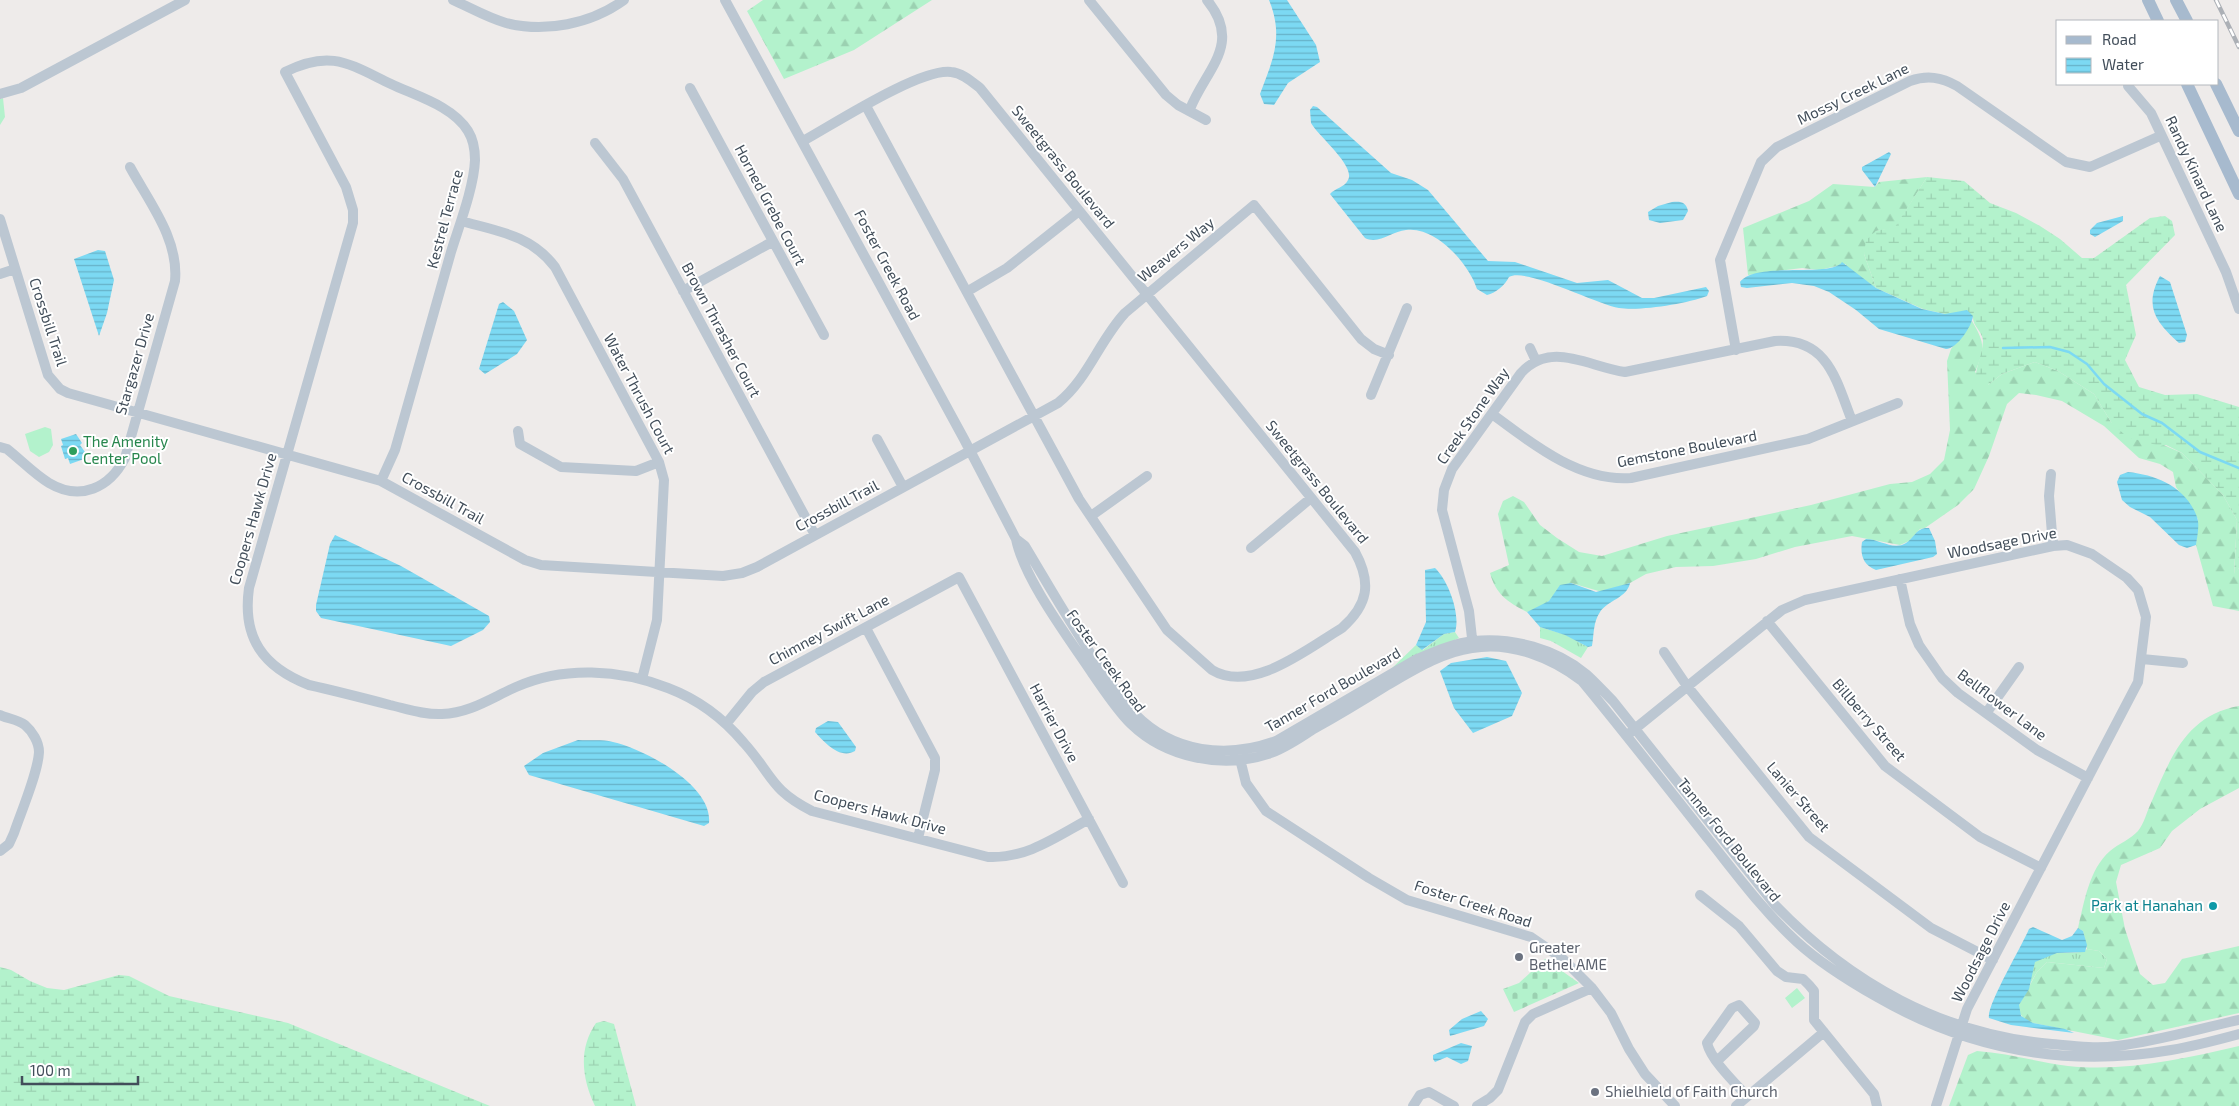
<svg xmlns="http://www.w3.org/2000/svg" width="2239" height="1106" font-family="'Exo 2',sans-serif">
<defs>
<pattern id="grass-tufts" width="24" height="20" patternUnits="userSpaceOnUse" patternTransform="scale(1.25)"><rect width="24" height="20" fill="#b3f2cc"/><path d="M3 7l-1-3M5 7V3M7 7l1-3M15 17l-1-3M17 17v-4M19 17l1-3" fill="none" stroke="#9bd1b1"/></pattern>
<pattern id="forest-firs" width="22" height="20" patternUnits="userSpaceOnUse" patternTransform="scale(1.25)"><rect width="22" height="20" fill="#b3f2cc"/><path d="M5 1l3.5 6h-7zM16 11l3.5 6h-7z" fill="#9bd1b1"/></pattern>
<pattern id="wetland-marsh" width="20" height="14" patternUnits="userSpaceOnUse" patternTransform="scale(1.25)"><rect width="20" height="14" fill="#b3f2cc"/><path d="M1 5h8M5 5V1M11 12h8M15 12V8" fill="none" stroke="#9bd1b1"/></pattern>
<pattern id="cemetery-stones" width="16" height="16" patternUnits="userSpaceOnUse" patternTransform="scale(1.25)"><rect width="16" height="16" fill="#b3f2cc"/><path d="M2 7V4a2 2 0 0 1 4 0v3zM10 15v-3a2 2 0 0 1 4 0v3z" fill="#9bd1b1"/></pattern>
<pattern id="water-rules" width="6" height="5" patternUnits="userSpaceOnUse" patternTransform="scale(1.25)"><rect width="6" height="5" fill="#7cd9f3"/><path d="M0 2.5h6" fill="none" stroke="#67b2c8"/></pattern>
</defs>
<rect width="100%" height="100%" fill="#eeebea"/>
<!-- grass -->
<path fill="url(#grass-tufts)" d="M1540 627 1566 635 1588 647 1581 658 1551 641 1540 638Z
M1455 632 1459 638 1389 671 1416 645 1423 650 1444 634Z
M2087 949 2099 951 2107 959 2104 968 2047 962 2037 972 2030 984C2031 978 2031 967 2035 961 2046 947 2080 957 2087 949Z"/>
<!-- forest -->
<path fill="url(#forest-firs)" d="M763 0H932L854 50 784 79 747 11Z
M1927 177 1895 228 1876 231 1864 254 1876 288 1846 267V264L1819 270 1802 268 1748 275 1743 228 1809 201 1833 184 1875 187 1879 182Z
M1972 321C1985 343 1985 348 1975 372L1988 385 2002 374 2035 362 2058 371 2094 394 2111 422 2182 453 2223 495 2237 520 2234 574 2239 568V611L2213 606 2196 545 2198 519 2176 487 2173 472 2160 464 2139 458 2104 426 2062 401 2036 395 2019 393 2007 404 1989 456 1974 489 1958 505 1925 528 1920 529 1909 541 1900 545 1852 536 1795 547 1756 559 1713 566 1676 567 1646 574 1630 583 1602 592 1571 583 1543 606 1527 612C1508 602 1496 595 1490 573L1509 565 1498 514 1503 501 1513 496 1524 502 1540 525 1557 538 1579 552 1602 556 1667 536 1811 505 1890 484 1912 482 1930 474 1944 460 1950 430 1947 361 1951 349Z
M2239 706V788L2200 809 2172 831 2160 848 2121 865 2116 882 2125 929 2140 974 2153 985 2165 983 2182 959 2239 946V1013L2118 1040 2033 1023 2025 1020 2018 1011 2019 1005 2037 972 2047 962 2104 968 2107 959 2099 951 2087 949 2083 931 2078 928C2084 903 2089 869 2110 851 2118 844 2131 839 2138 831 2144 824 2147 811 2151 803 2170 759 2186 715 2239 706Z
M2239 1046V1106H1949L1968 1055 1977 1051C2007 1053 2037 1062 2068 1066 2125 1072 2183 1059 2239 1046Z"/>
<!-- wetland -->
<path fill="url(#wetland-marsh)" d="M1927 177 1964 181 1990 203 2016 213 2040 226 2060 239 2082 258H2094L2150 218 2165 216 2172 221 2175 235 2126 285 2136 335 2125 360 2139 387 2165 395 2197 394 2239 407V568L2234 576 2237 520 2223 495 2182 453 2166 445 2160 446 2127 437 2111 422 2094 394 2058 371 2035 362 2002 374 1988 385H1976C1974 368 1982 358 1983 341 1983 332 1972 326 1973 316L1945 314 1923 309 1876 288 1864 254 1866 240 1876 231 1895 227Z
M0 967 11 970 30 981 47 988 64 990 119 975 129 976 169 996 288 1023 490 1106H0Z
M604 1021 614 1024 636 1106H595C582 1079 578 1049 596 1023Z"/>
<!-- cemetery -->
<path fill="url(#cemetery-stones)" d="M1545 959 1579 983 1514 1012 1503 989 1519 983Z"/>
<!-- park -->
<path fill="#b3f2cc" d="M3 98 5 117 0 125V99Z
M45 427 51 429 53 445 49 452 39 457 30 451 25 434Z
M1797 988 1805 998 1792 1008 1785 998Z"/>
<!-- water -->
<path fill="url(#water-rules)" d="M1269 0H1287L1316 45 1320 62 1288 83 1274 105 1264 104 1260 94C1273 59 1284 37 1269 0Z
M1313 106 1317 107 1391 173 1412 180 1428 190 1488 261 1515 262 1577 283 1608 280 1642 298H1654L1706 287 1709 291 1707 296C1685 304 1642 311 1619 308 1596 304 1526 267 1509 277 1505 285 1496 293 1487 295L1477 289C1469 264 1436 226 1406 230 1392 231 1379 245 1365 238L1330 194C1335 188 1344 188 1348 180 1356 166 1318 136 1311 123L1310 110Z
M1889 152 1891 154 1875 187 1862 170V167Z
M1672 202C1681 201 1686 202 1688 211L1683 220 1660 223 1649 220 1648 212 1658 206Z
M2123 216V221L2095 237 2090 234V230L2097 223Z
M98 250 105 251 114 280 107 313 99 336 74 259Z
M1842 262 1876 288 1922 309 1945 314 1967 310 1973 316C1972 326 1957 349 1946 349L1879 329 1856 310 1829 292 1814 286 1792 283 1747 288 1741 287 1740 282C1755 261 1832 278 1842 262Z
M2160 276 2170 282 2187 335 2185 342 2179 343C2155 322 2144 306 2160 276Z
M503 302 514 311 527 340 517 354 485 374 479 369 499 304Z
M76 434 82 443 80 445 85 452 83 454 84 459 70 464 68 458 65 459 61 446 63 445 61 439Z
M2128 472C2157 475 2186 487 2197 517 2200 525 2197 537 2196 545L2187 548 2179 545 2150 517 2130 507 2122 500 2117 482 2120 475Z
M1925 528H1929L1935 541 1937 554 1933 557 1876 570C1863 565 1860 555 1862 542L1866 539C1880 539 1893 551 1906 543 1914 538 1915 530 1925 528Z
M335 535 401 566 489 616 490 622 483 630 451 646 321 618 316 611V605L330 544Z
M1435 568C1448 580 1461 614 1455 632L1444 634 1422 650 1416 645 1426 622 1425 570Z
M1571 583 1596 592 1630 583C1627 598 1608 600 1600 612 1593 622 1594 635 1592 646L1588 647 1565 635 1540 627 1527 612 1549 601 1560 585Z
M1487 657 1506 661 1522 693 1512 716 1473 733 1454 708 1440 671 1451 663Z
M828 721 838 722 856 747 855 751C840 760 824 742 815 732L816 728Z
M578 740C589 741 602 739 613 742 644 749 713 785 709 823L704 826 529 775 524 766 543 753Z
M2033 927 2062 940 2072 936 2078 928 2083 931 2087 945 2085 952 2057 953 2035 962 2029 989 2019 1005 2021 1016 2033 1023 2065 1029 2074 1033 2011 1025 1989 1018C1986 1006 2022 946 2029 929Z
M1481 1011 1488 1019 1484 1026 1450 1036 1449 1030 1462 1019Z
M1461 1043 1472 1046 1468 1061 1461 1064 1447 1057 1435 1062 1433 1059V1055Z"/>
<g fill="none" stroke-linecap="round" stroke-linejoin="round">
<!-- stream -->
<path stroke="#7cd9f3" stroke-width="2.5" d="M2003 348 2050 347 2069 352 2087 364 2104 384 2142 414 2162 423 2200 452 2239 468"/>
<!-- minor -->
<path stroke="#bcc7d2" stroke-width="10" d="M453 0C471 8 488 18 506 23 545 33 591 24 624 0
M725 0 964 439 1016 539
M1089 0 1166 95 1178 105 1206 120
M2128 86 2151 113 2226 272 2239 309
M690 88 824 335
M0 94 21 88 185 0
M1190 109C1206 69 1243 44 1207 0
M803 141C834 124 920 68 951 72 962 73 971 81 980 88L1355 552C1372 583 1368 605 1342 628 1307 649 1252 694 1212 670L1167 630 1079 499 866 106
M595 143 623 179 815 535
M0 219 48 375 60 389 68 393 381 481 525 560 541 565 723 576 742 573 757 567 1058 403C1088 379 1099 341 1125 313L1254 205 1361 339 1374 349 1389 355
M461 221C497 231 531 235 555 267L659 462 664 480 657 620 642 679
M0 274 15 269
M683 291 772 242
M968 291 1007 268 1079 211
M1530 348 1536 361
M1736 350 1720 260 1761 162 1777 147 1789 141 1910 81C1927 75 1941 77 1957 86L2066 162 2090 167 2160 136
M1371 395 1407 308
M1492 414C1531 443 1579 482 1631 478L1808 439 1898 403
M518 431 520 444 561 467 636 471 659 462
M877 439 903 487
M0 447 7 449C21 460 34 474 49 483 81 502 110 487 125 458L175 281C179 239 149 202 130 167
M2051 474 2049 496 2053 546
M381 481 395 450C414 384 432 318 451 252 459 226 474 187 475 160 475 151 473 139 468 131 453 106 416 96 391 84 349 64 331 49 285 72L346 187 353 210V223L249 588C242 638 263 667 309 685 336 691 363 698 390 705 407 709 424 715 442 714 470 713 491 698 516 687 563 666 620 669 668 688 697 699 724 719 744 743 772 774 770 790 812 811L988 857C1026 859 1056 837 1089 819
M1091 516 1147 476
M1251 548 1311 498
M1900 579 1910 624 1919 645 1942 678 1958 693 2037 750 2088 778
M1767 621 1885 766 1980 837 2041 868
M866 628 935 758V770L918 838
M1473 647 1469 611 1442 510 1444 490 1452 469 1521 373C1551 340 1589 367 1625 372L1775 341C1828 338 1836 380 1852 421
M1664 652 1687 686 1809 837 1931 928 1993 960
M2142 659 2183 663
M1987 712 2019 667
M0 715C8 719 17 719 25 725 32 731 39 742 39 752 38 773 21 812 14 833L9 844 0 851
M726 724 752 692 764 682 959 577 1123 883
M1631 732 1782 610 1805 600 2053 546 2067 545 2092 554 2127 578 2138 590 2146 617 2138 682 1967 1009 1936 1106
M1239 755 1246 783 1266 811 1369 878 1407 900 1531 937 1563 959 1592 988 1611 1013 1629 1049 1645 1074 1675 1106
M1700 895 1739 926 1777 971 1786 977 1803 979 1809 985 1814 991V1020L1874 1094 1877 1106
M2239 1020C2198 1029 2158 1041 2117 1046 2096 1049 2073 1046 2052 1044 1943 1035 1850 983 1775 905L1613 701C1604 692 1595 682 1586 674 1556 649 1512 637 1474 641 1454 643 1434 652 1415 660L1276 741C1227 759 1173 753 1135 714 1121 700 1110 682 1099 666 1072 627 1049 586 1025 546L1016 539C1024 579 1068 637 1092 673 1104 690 1116 709 1131 724 1166 758 1222 769 1268 754 1284 749 1298 739 1312 730 1337 716 1362 701 1386 686 1412 671 1442 652 1472 648 1511 641 1552 658 1582 681 1625 733 1667 787 1709 840 1737 875 1764 912 1797 942 1821 964 1849 981 1877 997 1969 1050 2066 1068 2171 1050 2194 1046 2217 1040 2239 1034
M1717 1061 1754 1026 1755 1023 1739 1005 1732 1008 1707 1043C1711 1060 1735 1083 1747 1096
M1413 1106 1420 1095 1429 1092 1454 1106
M1477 1106 1490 1098 1498 1090 1525 1022 1533 1014 1592 988
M1736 1106 1824 1032"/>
<!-- major -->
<path stroke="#a7bace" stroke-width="12" d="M2148 0 2158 21
M2176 0 2187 21
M2187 84 2239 194
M2216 84 2239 131"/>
<!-- rail casing -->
<g stroke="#acb0b6" stroke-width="4.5">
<path id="rail" d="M2216 0 2239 47"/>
</g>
<!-- rail -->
<use href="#rail" stroke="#fff" stroke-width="2.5" stroke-dasharray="8" stroke-linecap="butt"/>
</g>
<!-- markers -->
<circle fill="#2e9e5b" stroke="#fff" stroke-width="2" cx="73" cy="451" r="5"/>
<circle fill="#0f9aa8" stroke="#fff" stroke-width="2" cx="2213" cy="906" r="5"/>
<g fill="#6b7280" stroke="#fff" stroke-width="2">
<circle cx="1519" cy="957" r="5"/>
<circle cx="1595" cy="1092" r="5"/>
</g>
<g text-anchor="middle" stroke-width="4" stroke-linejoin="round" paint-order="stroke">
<!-- street labels -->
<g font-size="15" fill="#424e5a" stroke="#fff">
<text transform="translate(1853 94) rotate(-26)" y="5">Mossy Creek Lane</text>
<text transform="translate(1063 167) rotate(51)" y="5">Sweetgrass Boulevard</text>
<text transform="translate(2196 174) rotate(65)" y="5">Randy Kinard Lane</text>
<text transform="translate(770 205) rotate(62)" y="5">Horned Grebe Court</text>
<text transform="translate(445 219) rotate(-75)" y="5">Kestrel Terrace</text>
<text transform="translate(1176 250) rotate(-39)" y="5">Weavers Way</text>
<text transform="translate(887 265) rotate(62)" y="5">Foster Creek Road</text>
<text transform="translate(48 322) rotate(72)" y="5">Crossbill Trail</text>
<text transform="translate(721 330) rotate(62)" y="5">Brown Thrasher Court</text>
<text transform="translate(135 364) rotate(-74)" y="5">Stargazer Drive</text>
<text transform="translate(639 394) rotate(62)" y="5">Water Thrush Court</text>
<text transform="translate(1473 416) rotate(-55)" y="5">Creek Stone Way</text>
<text transform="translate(1687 449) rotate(-11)" y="5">Gemstone Boulevard</text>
<text transform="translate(1317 482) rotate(51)" y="5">Sweetgrass Boulevard</text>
<text transform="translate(443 498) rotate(29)" y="5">Crossbill Trail</text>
<text transform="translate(837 506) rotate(-28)" y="5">Crossbill Trail</text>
<text transform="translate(253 519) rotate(-74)" y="5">Coopers Hawk Drive</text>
<text transform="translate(2002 543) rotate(-11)" y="5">Woodsage Drive</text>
<text transform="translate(829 630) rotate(-28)" y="5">Chimney Swift Lane</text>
<text transform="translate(1106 661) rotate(54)" y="5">Foster Creek Road</text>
<text transform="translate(1333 690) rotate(-30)" y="5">Tanner Ford Boulevard</text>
<text transform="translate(2002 705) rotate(37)" y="5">Bellflower Lane</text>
<text transform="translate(1869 720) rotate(49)" y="5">Billberry Street</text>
<text transform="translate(1054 723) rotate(62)" y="5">Harrier Drive</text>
<text transform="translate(1798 797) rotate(49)" y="5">Lanier Street</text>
<text transform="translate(880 812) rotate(15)" y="5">Coopers Hawk Drive</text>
<text transform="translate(1729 840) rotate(51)" y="5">Tanner Ford Boulevard</text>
<text transform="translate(1473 904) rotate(18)" y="5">Foster Creek Road</text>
<text transform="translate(1981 952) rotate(-63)" y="5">Woodsage Drive</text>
</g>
<!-- leisure labels -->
<g font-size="15" fill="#27864d" stroke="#fff" text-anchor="start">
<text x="83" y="447">The Amenity<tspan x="83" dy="17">Center Pool</tspan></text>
</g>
<!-- culture labels -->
<g font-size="15" fill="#0d838f" stroke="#fff" text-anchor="end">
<text x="2203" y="911">Park at Hanahan</text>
</g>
<!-- worship labels -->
<g font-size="15" fill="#5b616d" stroke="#fff" text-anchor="start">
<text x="1529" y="953">Greater<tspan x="1529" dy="17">Bethel AME</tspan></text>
<text x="1605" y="1097">Shielhield of Faith Church</text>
</g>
</g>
<!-- legend -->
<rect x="2056" y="20" width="162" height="65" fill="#ffffff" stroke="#b3b8bd"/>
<rect x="2066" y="36" width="25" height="8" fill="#a7bace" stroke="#b3b8bd"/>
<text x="2102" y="45" font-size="15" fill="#424e5a">Road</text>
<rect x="2066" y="58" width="25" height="15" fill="url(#water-rules)" stroke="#b3b8bd"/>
<text x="2102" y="70" font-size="15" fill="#424e5a">Water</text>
<!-- scale -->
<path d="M22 1076v8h116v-8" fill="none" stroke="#424e5a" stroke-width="2.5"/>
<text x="30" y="1076" font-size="15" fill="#424e5a" stroke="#ffffff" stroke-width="4" paint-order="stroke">100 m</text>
</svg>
